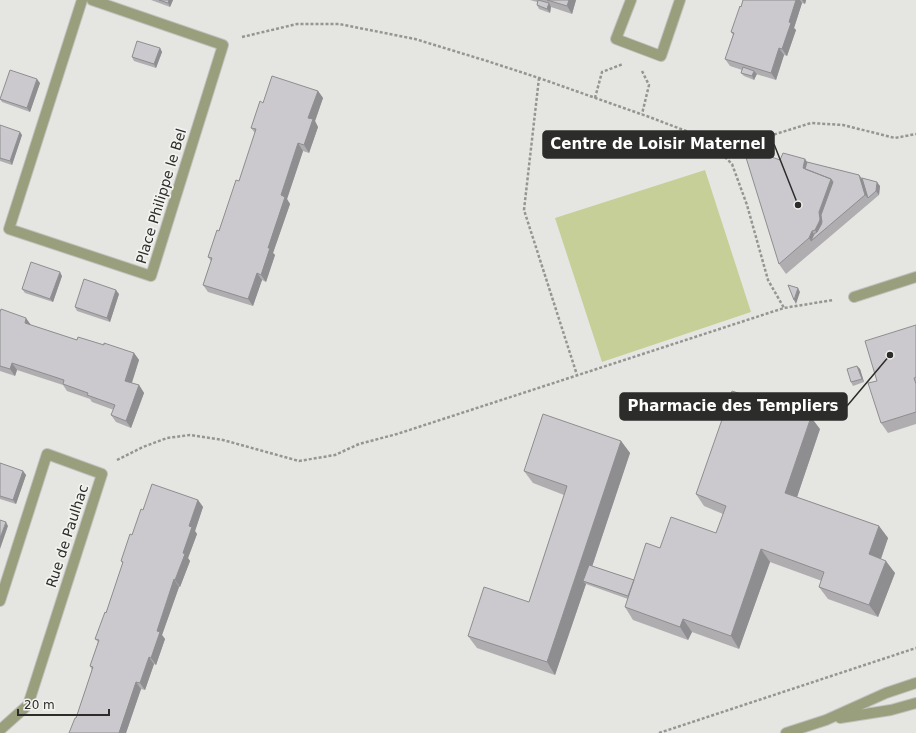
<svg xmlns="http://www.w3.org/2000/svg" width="916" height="733" font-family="'DejaVu Sans',sans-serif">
<rect width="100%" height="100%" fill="#e5e6e2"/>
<!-- green -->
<path fill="#c6cf97" d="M705 170 751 312 602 362 555 218Z"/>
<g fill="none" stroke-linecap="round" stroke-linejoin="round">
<!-- minor casing -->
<g stroke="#c0c1bd" stroke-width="12">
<path id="minor" d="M82 0 9 229 151 276 223 45 92 0
M631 0 616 39 661 56 680 0
M854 297 916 277
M0 601 47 454 102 474 28 705 0 730"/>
</g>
<!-- tertiary casing -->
<g stroke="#c0c1bd" stroke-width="12">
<path id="tertiary" d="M840 718 891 710 916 703
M786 733 826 720 886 693 916 683"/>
</g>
<!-- path -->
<path stroke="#959693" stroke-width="2.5" stroke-dasharray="3 2" stroke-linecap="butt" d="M242 37 297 24H339L415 39 487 61 539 78 652 118 707 139 732 164 747 205 768 280 784 308
M642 71 649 85 642 114
M539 78 524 210 577 375
M595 98 602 72 623 64
M723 155 763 138 811 123 843 125 895 138 916 134
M117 460 143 447 167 438 190 435 223 440 299 461 335 455 359 444 397 434 784 308 833 300
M659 733 916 648"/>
<!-- minor -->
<use href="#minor" stroke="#999e7c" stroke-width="10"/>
<!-- tertiary -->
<use href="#tertiary" stroke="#999e7c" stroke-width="10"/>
</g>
<!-- wall -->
<path fill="#afadb0" d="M151 0H173L170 7Z
M530 0H576L572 14 551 7 550 13 539 9 537 5V2Z
M743 0H806L805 4 802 3 794 28 796 30 787 56 784 55 776 80 756 74 754 80 744 76 741 73 742 70 730 66 725 59 733 35 731 32 741 7Z
M160 48 162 52 156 68 134 61 132 57Z
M40 83 30 112 2 102 0 99Z
M318 91 323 98 315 121 318 127 309 153 303 151 287 199 290 204 273 253 275 255 266 282 262 280 253 306 208 292 203 285 211 261 208 257 239 181 255 133 251 128 263 103Z
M0 125 22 135 12 165 0 161Z
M757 146 762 154 780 160 805 159 807 162 859 175 862 178 880 186 879 195 786 274 779 264Z
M62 276 53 302 25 293 22 289Z
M119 294 110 322 77 311 75 307Z
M0 312 31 325 77 340 104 345 134 353 139 360 132 383 139 385 144 393 131 428 116 422 111 415 114 410 92 402 90 399 67 391 63 385 17 370 15 376 0 371Z
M916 325V424L888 433 881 423 877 381Z
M857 366 860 369 864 382 853 386 851 382Z
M820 429 797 497 879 526 888 538 881 559 895 573 878 617 828 599 819 587 822 581 770 562 739 649 692 632 688 640 633 620 625 607 628 599 586 584 555 675 477 648 468 636 529 602 564 495 533 483 524 471 621 441 630 453 592 566 634 580 660 548 716 533 723 514 704 506 696 494Z
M0 463 23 471 26 475 16 504 0 499Z
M198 500 203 507 195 531 197 534 188 558 190 561 180 587H179L162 635 165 639 156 665 154 664 145 690 141 689 126 733H69L76 718 92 670 90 666 98 642 95 639 106 613 123 564 121 561 143 510Z"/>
<!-- shaded-wall -->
<path fill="#8e8d90" d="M169 0H173L170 7 168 3Z
M569 0H576L572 14 567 6Z
M796 0H800L802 3 794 28 796 30 787 56 782 49 789 22Z
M802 0H806L805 4Z
M549 3 551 7 550 13 547 9Z
M160 48 162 52 156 68 154 64Z
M779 48 784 55 776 80 771 73Z
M754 71 757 74 754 80 752 76Z
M37 79 40 83 30 112 27 108Z
M318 91 323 98 315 121 318 127 309 153 304 145 308 118Z
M20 132 22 135 12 165 10 161Z
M298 143 303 151 287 199 290 204 273 253 275 255 266 282 261 275 281 195Z
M757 146 764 156 758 152Z
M805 159 812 169 811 174 803 168Z
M859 175 864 182 868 198 865 195Z
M831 179 838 189 826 222 827 229 826 228 818 235 815 230 819 212Z
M877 182 880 186 879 195 876 191Z
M812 231 816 237 811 241 809 238Z
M60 272 62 276 53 302 50 299Z
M257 273 262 280 253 306 248 299Z
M798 288 800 292 796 304 794 300Z
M116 290 119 294 110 322 107 318Z
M26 318 31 325 25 323Z
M134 353 139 360 130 388 125 381Z
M12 363 17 370 15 376 10 369Z
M857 366 860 369 864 382 862 379Z
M139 385 144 393 131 428 126 421Z
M811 417 820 429 794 506 785 493Z
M621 441 630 453 587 582 583 581 586 584 555 675 547 662Z
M23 471 26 475 16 504 13 500Z
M198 500 203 507 195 531 197 534 188 558 190 561 180 587 175 580 189 526Z
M6 522 8 526 0 549V538Z
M879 526 888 538 878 567 869 554Z
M761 549 770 562 739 649 731 636Z
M886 561 895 573 878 617 869 605Z
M174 579 179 587 162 635 165 639 156 665 151 658 157 631Z
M683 619 692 632 688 640 680 627Z
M149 657 154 664 145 690 140 683Z
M136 682 141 689 126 733H118Z"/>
<!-- building -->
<path fill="#cbc9cd" stroke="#8e8d90" d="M159 0H169L168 3Z
M538 0 549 3 547 9 537 5Z
M547 0H569L567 6Z
M743 0H796L789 22 791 23 782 49 779 48 771 73 725 59 734 33 731 32 740 6 741 7Z
M137 41 160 48 154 64 132 57Z
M743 67 754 71 752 76 741 73Z
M10 70 37 79 27 108 0 99Z
M272 76 318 91 308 118 313 119 304 145 298 143 281 195 285 197 268 248H270L261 275 257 273 248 299 203 285 212 258 208 257 217 230 219 231 236 180 239 181 256 129 251 128 260 101 263 103Z
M0 125 20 132 10 161 0 158Z
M757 146 758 152 780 160 783 153 805 159 803 168 831 179 819 212 820 219 819 222 815 230 812 231 809 238 779 264 744 151Z
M807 162 859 175 865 195 811 241 814 234 817 232 821 225 822 222 821 215 833 182 831 179 805 169Z
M862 178 877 182 876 191 868 198Z
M31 262 60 272 50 299 22 289Z
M84 279 116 290 107 318 75 307Z
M788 285 798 288 794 300Z
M1 309 26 318 25 323 77 340 78 337 104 345V343L134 353 125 381 139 385 126 421 111 415 115 405 87 395 88 393 63 384 64 380 12 363 10 369 0 366V312Z
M916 325V377L914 378 916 384V412L881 423 868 383 877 381 865 341Z
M857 366 862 379 851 382 847 369Z
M732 391 811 417 785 493 879 526 869 554 886 561 869 605 819 587 824 572 761 549 731 636 683 619 680 627 625 607 646 543 660 548 671 517 716 533 726 506 696 494Z
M543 414 621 441 547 662 468 636 484 587 529 602 567 486 524 471Z
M0 463 23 471 13 500 0 496Z
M152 484 198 500 189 526 192 527 183 553 185 554 175 580 174 579 157 631 160 632 151 658 149 657 140 683 136 682 119 733H69L75 718H76L93 667 90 666 99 640 95 639 105 612 106 613 123 562 121 561 130 534 132 535 141 509 143 510Z
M0 520 6 522 0 538Z
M589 565 634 580 628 596 583 581Z"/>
<g text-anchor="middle" stroke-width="3.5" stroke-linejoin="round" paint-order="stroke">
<!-- street labels -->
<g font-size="14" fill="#2c2d2b" stroke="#f2f3ef">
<text transform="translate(161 196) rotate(-73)" y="5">Place Philippe le Bel</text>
<text transform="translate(67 536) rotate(-72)" y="5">Rue de Paulhac</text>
</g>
</g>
<!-- callouts -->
<path fill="none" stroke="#2c2d2b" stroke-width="1.5" d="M798 205L774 144M890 355L847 406"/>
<g fill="#2c2d2b" stroke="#f2f3ef" stroke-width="1.5">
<circle cx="798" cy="205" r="4"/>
<circle cx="890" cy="355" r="4"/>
</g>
<g fill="#2c2d2b" stroke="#2c2d2b" stroke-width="1.5">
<rect x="543" y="131" width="231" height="27" rx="4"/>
<rect x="620" y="393" width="227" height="27" rx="4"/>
</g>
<g font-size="15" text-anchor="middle" font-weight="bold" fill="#fff">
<text x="658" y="149">Centre de Loisir Maternel</text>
<text x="733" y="411">Pharmacie des Templiers</text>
</g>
<!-- scale -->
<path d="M18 709v6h91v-6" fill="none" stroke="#2c2d2b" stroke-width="2"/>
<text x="24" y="709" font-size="12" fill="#2c2d2b" stroke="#f2f3ef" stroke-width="3" paint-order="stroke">20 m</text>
</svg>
